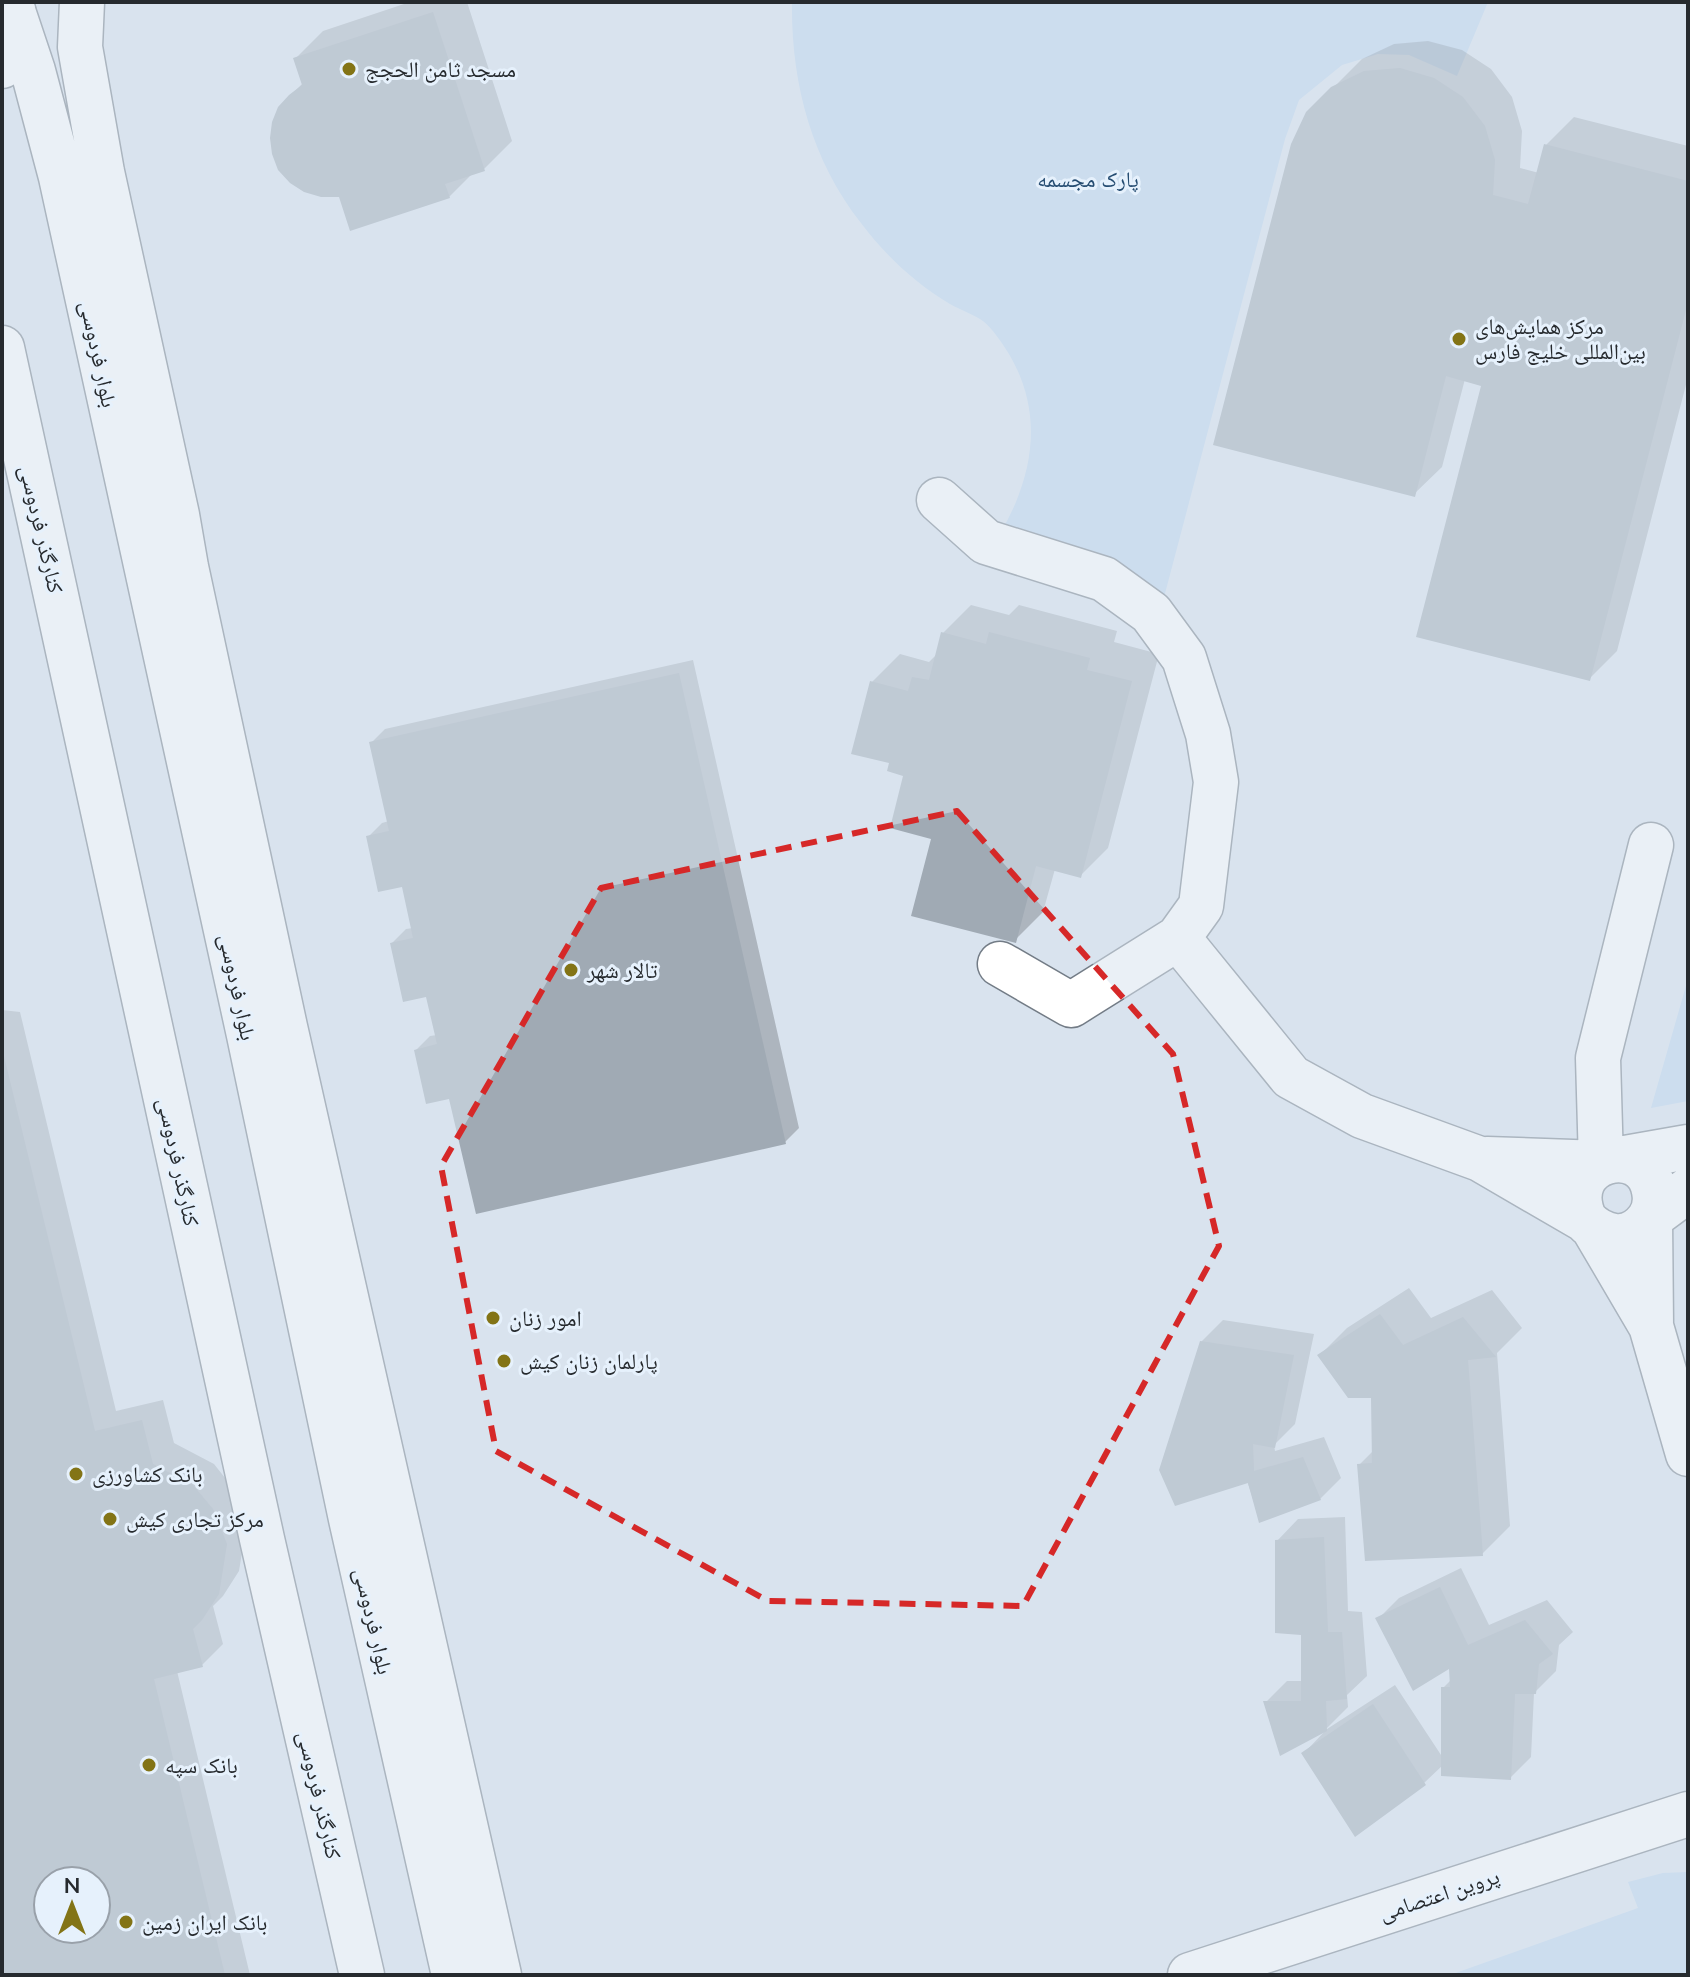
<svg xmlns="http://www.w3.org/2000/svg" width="1690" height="1977" font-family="Mulish,'Noto Naskh Arabic',sans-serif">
<rect width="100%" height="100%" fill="#d9e3ee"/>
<!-- green -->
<path fill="#bcd4ed" d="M792 2H1488L1457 76 1409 55 1378 54 1342 65 1299 100 1285 139 1163 601 1001 532C1034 475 1044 413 1009 354 1002 343 993 329 983 321 973 314 961 310 950 304 916 284 885 255 861 223 811 159 791 82 792 2Z
M1688 979V1101L1651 1108Z
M1688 1872V1975H1450L1638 1908 1628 1882 1663 1873Z"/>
<!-- shadow -->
<path fill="#0003" fill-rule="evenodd" d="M410 2H467L512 141 484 169 473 173 449 197 340 195 290 96 303 83 295 59 323 31Z
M1428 41 1462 50 1491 69 1512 97 1522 131 1520 168 1539 173 1546 145 1574 117 1688 146V377L1617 651 1589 679 1484 384 1465 379 1442 467 1414 494 1308 113 1362 59 1394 44Z
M971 605 1009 615 1019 605 1117 631 1114 642 1159 654 1108 848 1080 876 1055 869 1043 912 1015 940 906 774 892 762 872 682 900 654 929 662 938 653 943 633Z
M693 660 799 1128 785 1142 451 1096 416 1050 430 1036 437 1035 428 994 392 943 406 929 413 928 403 884 368 837 382 823 389 821 371 743 385 729Z
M2 1010 20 1012 116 1411 163 1400 174 1443 214 1464 233 1488 247 1522 239 1571 223 1596 213 1606 223 1644 202 1665 177 1671 250 1975H2ZM48 1881H96V1929H48Z
M1409 1288 1431 1318 1492 1290 1522 1328 1497 1353 1510 1526 1482 1554 1359 1465 1374 1450 1372 1396 1320 1355 1347 1328Z
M1223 1320 1314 1334 1295 1424 1274 1445 1275 1451 1324 1437 1341 1478 1320 1499 1260 1520 1201 1342Z
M1345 1517 1348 1611 1362 1612 1367 1676 1347 1695 1348 1707 1327 1728 1266 1702 1287 1681H1303V1633L1277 1541 1298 1519Z
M1461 1568 1489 1625 1547 1600 1573 1632 1559 1645 1556 1671 1534 1693 1531 1757 1510 1778 1443 1765 1424 1783 1304 1753 1327 1729 1395 1685 1443 1758V1688L1451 1680 1450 1666 1378 1619 1399 1598Z"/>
<!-- building -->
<path fill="#a0aab4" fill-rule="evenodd" d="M433 12 485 171 445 184 450 198 350 231 339 197H321L304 192 290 183 278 170 272 154 270 138 272 122 278 107 289 95 302 85 293 58Z
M1400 68 1434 78 1463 97 1485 126 1495 160 1493 195 1528 204 1544 144 1688 181V302L1590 681 1416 637 1481 386 1446 376 1415 497 1213 445 1291 144 1306 112 1331 87 1364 71Z
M941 632 986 644 989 632 1090 658 1087 670 1132 681 1081 878 1036 866 1016 943 911 916 931 839 890 828 903 776 887 771 889 763 851 754 870 681 908 691 912 677 929 680Z
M679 673 786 1144 476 1214 449 1099 426 1104 414 1050 437 1044 426 997 403 1002 390 943 413 938 402 887 378 892 366 836 389 831 369 742Z
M2 1048 95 1431 142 1420 153 1464 193 1485 213 1509 227 1544 219 1594 202 1620 193 1629 203 1667 154 1679 225 1975H2ZM48 1881H96V1929H48Z
M1380 1314 1403 1345 1463 1317 1496 1357 1468 1360 1483 1556 1365 1561 1357 1464 1372 1463 1371 1398H1348L1317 1355Z
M1200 1341 1294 1355 1275 1448 1253 1444 1254 1471 1303 1457 1321 1500 1259 1523 1248 1483 1175 1506 1159 1470Z
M1324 1537 1328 1632H1342L1347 1699 1326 1701 1327 1731 1280 1756 1263 1701H1301V1635L1275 1633V1540Z
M1440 1587 1468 1645 1525 1620 1553 1654 1539 1664 1536 1694H1515L1511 1780 1441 1776V1687H1450L1449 1669 1413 1691 1375 1618Z
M1373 1704 1426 1785 1355 1837 1301 1753Z"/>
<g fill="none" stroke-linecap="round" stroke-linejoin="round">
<!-- minor casing -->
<g stroke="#737c86" stroke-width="47">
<path id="minor" d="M2 66 13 10
M2 348 262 1539 362 1975
M939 500 986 542 1104 579 1151 613 1184 658 1208 734 1216 782 1201 906 1178 938 1071 1005 1000 964
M1178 938 1291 1077 1362 1116 1480 1159 1585 1220C1603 1239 1630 1244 1648 1220 1654 1212 1656 1201 1654 1191 1645 1137 1557 1159 1585 1220
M1487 1159 1601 1163 1598 1058 1651 845
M1614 1160 1688 1147
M1594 1229 1651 1326 1688 1454
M1651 1325 1650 1218 1688 1190
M1190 1975 1688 1814"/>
</g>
<!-- major casing -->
<g stroke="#737c86" stroke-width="47">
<path id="major" d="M10 2 33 71 61 177 249 1035 351 1519 454 1975
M82 2 80 47 102 172 177 515 186 567 285 1027 499 1975"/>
</g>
<!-- minor -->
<use href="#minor" stroke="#fff" stroke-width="44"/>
<!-- major -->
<use href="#major" stroke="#fff" stroke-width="44"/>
</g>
<!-- marked area -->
<path d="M0 0H1690V1977H0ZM957 811 1173 1054 1219 1246 1023 1606 768 1601 496 1451 441 1166 601 888Z" fill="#d9e3ee" fill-opacity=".55" fill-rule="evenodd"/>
<path fill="none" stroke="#d62828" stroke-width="6" stroke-dasharray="16 10" stroke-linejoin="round" d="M957 811 1173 1054 1219 1246 1023 1606 768 1601 496 1451 441 1166 601 888Z"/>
<!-- markers -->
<g fill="#837416" stroke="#e6f1fc" stroke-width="3">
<circle cx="349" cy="69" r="8"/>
<circle cx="1459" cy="339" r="8"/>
<circle cx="571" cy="970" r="8"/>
<circle cx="493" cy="1318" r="8"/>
<circle cx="504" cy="1361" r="8"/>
<circle cx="76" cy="1474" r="8"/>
<circle cx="110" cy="1519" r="8"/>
<circle cx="149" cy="1765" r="8"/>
<circle cx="126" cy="1922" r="8"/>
</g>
<g text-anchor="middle" stroke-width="6" stroke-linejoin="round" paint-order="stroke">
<!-- poi labels -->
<g font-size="22" fill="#262a2e" stroke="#e6f1fc" text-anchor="start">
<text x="365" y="77">مسجد ثامن الحجج</text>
<text x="1475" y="334">مرکز همایش‌های<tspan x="1475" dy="25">بین‌المللی خلیج فارس</tspan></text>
<text x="587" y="978">تالار شهر</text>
<text x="509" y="1326">امور زنان</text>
<text x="520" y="1369">پارلمان زنان کیش</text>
<text x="92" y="1482">بانک کشاورزی</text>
<text x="126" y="1527">مرکز تجاری کیش</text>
<text x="165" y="1773">بانک سپه</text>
<text x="142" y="1930">بانک ایران زمین</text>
</g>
<!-- park labels -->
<g font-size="22" fill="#254c71" stroke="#e6f1fc">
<text x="1088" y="187">پارک مجسمه</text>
</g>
<!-- street labels -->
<g font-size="22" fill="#262a2e" stroke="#e6f1fc">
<text transform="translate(99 354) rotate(78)" y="8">بلوار فردوسی</text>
<text transform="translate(42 529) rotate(77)" y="8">کنارگذر فردوسی</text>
<text transform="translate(238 987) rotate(78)" y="8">بلوار فردوسی</text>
<text transform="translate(179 1162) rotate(78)" y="8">کنارگذر فردوسی</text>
<text transform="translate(374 1621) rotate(77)" y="8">بلوار فردوسی</text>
<text transform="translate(320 1795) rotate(77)" y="8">کنارگذر فردوسی</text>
<text transform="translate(1439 1894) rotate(-18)" y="8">پروین اعتصامی</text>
</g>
</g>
<!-- border -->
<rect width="1690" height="1977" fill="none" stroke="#262a2e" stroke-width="8"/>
<!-- north arrow -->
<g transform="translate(72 1905)"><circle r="38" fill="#e6f1fc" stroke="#99a1aa" stroke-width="2"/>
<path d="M0-6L14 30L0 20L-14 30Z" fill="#837416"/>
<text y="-12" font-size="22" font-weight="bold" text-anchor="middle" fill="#262a2e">N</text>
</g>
</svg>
